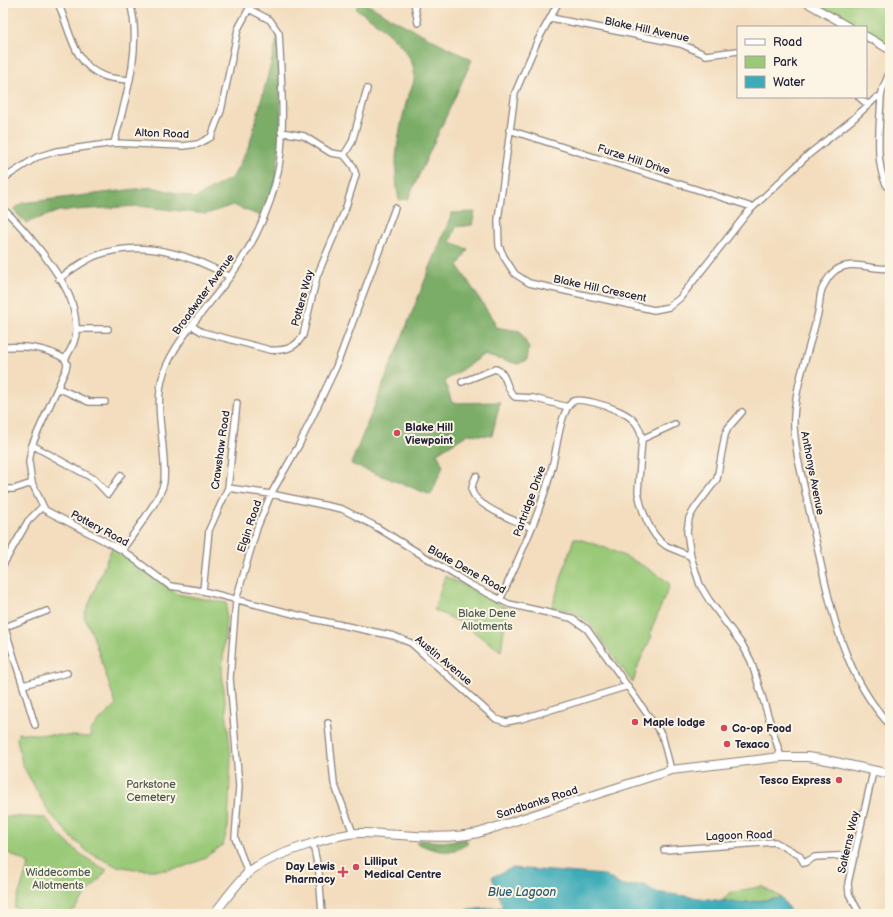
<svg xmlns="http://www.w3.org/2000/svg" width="893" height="917" font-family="'Balsamiq Sans',sans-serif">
<rect width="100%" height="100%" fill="#fcf5e5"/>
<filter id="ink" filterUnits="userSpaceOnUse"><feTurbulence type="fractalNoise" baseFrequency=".025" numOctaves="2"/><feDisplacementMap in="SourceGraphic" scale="8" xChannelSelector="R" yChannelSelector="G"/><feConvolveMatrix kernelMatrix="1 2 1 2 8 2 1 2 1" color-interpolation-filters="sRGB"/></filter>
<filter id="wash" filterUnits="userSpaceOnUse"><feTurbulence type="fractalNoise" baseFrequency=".012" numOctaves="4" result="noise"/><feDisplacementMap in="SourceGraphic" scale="16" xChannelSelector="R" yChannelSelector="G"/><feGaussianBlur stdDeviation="0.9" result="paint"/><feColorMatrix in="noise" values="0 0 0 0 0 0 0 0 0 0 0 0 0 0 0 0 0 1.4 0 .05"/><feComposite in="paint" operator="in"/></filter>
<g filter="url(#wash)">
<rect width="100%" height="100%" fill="#f3ddbe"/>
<!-- green -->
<path fill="#9ac978" stroke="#5e765a" d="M807 3H890V50L866 36V27H849Z
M574 538C604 545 646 564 670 584L650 633 652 636 639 663 633 683 590 624C578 614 567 610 552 607Z
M112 547 121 552 177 594 227 603 222 672 231 755 228 827 223 845 201 860 183 867 166 870H142L116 866 88 852 73 839 48 811 22 764 17 739 18 733 91 737 90 730 116 705 93 636 84 616Z
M445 576 507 608 501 651 458 621 434 610Z
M3 816 46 818C63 841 81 857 107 870L70 914H29L14 907 29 864 3 850Z
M762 886 782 898 739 903 723 900 729 893Z"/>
<!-- forest -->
<path fill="#7bad68" stroke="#4e6852" d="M359 3H366L387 16 472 60 408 199 399 200C392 166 398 136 406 103 409 92 416 83 414 71 412 48 374 20 356 9Z
M279 33 281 132 275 184 263 217 233 205 206 214 138 206 59 211 26 223 13 210 22 203 152 187 195 198 233 177 250 143Z
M475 212 472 225 456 227 450 242 468 249 458 266 494 321 495 327 520 331 529 348 527 360 518 364 483 355 445 381 452 403 500 402 492 436 468 434 437 453 443 466 431 495 351 464 452 213Z
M466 839 468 843C450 857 436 851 416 843L420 840 442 842Z"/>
<!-- water -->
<path fill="#3cacb8" stroke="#2f677a" d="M512 868 605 875 622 886 645 885 655 892 739 903 782 898 792 914H459L467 910 503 907 492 877Z"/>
</g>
<g filter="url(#ink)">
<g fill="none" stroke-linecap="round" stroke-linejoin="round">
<!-- minor casing -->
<g stroke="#8a807c" stroke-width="8">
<path id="minor" d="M58 3C70 29 73 65 104 76 111 79 121 79 128 80
M414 3 418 23
M558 3 537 42 515 93 498 220 499 246 504 257 515 274 529 283 654 310 669 307 680 298 748 212 808 155 852 120 877 97H881
M551 18 681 44 706 55 738 51
M890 71 883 88 881 97C880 122 873 170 890 190
M859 97 868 105
M509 130 752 207
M114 143C125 101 143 46 130 3
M344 155 352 142 367 89
M3 182 6 177 37 157 57 151 114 143 183 146 198 144 211 137 221 111 238 29 252 3
M3 209C24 227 64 277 72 303 74 310 76 320 76 328 77 340 71 349 65 359L67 364 66 369 32 445 29 462 32 483 45 510 122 550 170 586 203 591 313 619 394 636 411 643 496 719 506 722 521 719 628 686
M890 268C872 271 854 259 836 270 830 274 825 283 822 289 819 297 820 305 818 313 810 348 796 381 794 417 793 432 796 445 798 459 805 491 812 523 819 555 832 616 846 678 890 725
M59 279C71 270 84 260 98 255 142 239 192 255 230 277
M192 326 202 332 270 350C285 351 296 348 303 335L317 276 345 210 356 175 353 166 344 155 331 153 304 136 281 132
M76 329H108
M3 347C25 346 45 347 65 359
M462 382 495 369C508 372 505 390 515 397L533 398 568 407
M58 388 89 402H105
M642 439 675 424
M32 445 94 479 108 494 121 475
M476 476C474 481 471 486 472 491 476 506 517 522 530 527
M228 488 271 494 342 509 373 525 471 585 509 604 571 618 587 629 662 735 671 770
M3 489H14L32 483
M122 550C132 536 163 496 164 481 167 445 152 407 164 372 175 340 209 306 229 278 256 242 277 196 281 151 284 114 281 71 279 33L270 20 249 9
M691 557 687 532 689 518 695 508 717 479 725 435 728 428 742 412
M3 565 28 521 43 506
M203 591 209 530 228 488 237 403
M500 600C519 558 543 507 553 463 557 448 560 412 572 402 579 396 610 407 619 411 632 417 640 424 642 439L638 492C641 509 650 535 665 545 673 550 683 552 691 557L700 585 709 600 743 646 751 661 781 757
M3 622 35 725
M5 627 47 611
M23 685 67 673
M328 723 334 783 353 833
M313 844 319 873 322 914
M664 850 775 842 799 855 804 863 815 857 855 855
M248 873 235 838 239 786 230 678 236 600 257 528 271 494 299 445 336 367 395 208
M860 914 849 894 848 883 873 772"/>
</g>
<!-- tertiary casing -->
<g stroke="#8a807c" stroke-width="9">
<path id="tertiary" d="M807 3 849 27
M866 36 890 50"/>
</g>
<!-- secondary casing -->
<g stroke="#8a807c" stroke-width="10">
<path id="secondary" d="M214 914C225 900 236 884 249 872 268 856 338 832 363 833 401 834 439 841 478 833L671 770 781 757H807L822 759 890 774"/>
</g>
<!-- minor -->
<use href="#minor" stroke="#fff" stroke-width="5.5"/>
<!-- tertiary -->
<use href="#tertiary" stroke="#fff" stroke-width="7"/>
<!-- secondary -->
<use href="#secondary" stroke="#fff" stroke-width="8"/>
</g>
</g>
<!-- markers -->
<g fill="#d1495b" stroke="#fcf5e5" stroke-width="1.5">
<circle cx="397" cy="433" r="4"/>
<circle cx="635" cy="722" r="4"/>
<circle cx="724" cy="728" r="4"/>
<circle cx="727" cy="744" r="4"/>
<circle cx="839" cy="780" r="4"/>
<circle cx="356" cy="867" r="4"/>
<path d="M341 866h4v4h4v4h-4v4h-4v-4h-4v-4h4z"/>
</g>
<g text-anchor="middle" stroke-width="4" stroke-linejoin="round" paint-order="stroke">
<!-- street labels -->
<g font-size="11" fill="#22223b" stroke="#fcf5e5">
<text transform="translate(647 29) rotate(12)" y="4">Blake Hill Avenue</text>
<text transform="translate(162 133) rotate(2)" y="4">Alton Road</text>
<text transform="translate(634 159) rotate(18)" y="4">Furze Hill Drive</text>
<text transform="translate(600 288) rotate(12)" y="4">Blake Hill Crescent</text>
<text transform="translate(203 294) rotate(-54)" y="4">Broadwater Avenue</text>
<text transform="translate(302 298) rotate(-75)" y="4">Potters Way</text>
<text transform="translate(220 450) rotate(-82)" y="4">Crawshaw Road</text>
<text transform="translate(813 473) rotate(79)" y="4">Anthonys Avenue</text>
<text transform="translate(529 501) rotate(-70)" y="4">Partridge Drive</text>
<text transform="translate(249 526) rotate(-71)" y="4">Elgin Road</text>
<text transform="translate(100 528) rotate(28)" y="4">Pottery Road</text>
<text transform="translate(467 569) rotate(29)" y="4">Blake Dene Road</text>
<text transform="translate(444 660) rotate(40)" y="4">Austin Avenue</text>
<text transform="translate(537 802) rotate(-18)" y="4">Sandbanks Road</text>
<text transform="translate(739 835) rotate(-2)" y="4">Lagoon Road</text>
<text transform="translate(848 842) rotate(-77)" y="4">Salterns Way</text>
</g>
<!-- poi labels -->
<g font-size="11" font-weight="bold" fill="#22223b" stroke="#fcf5e5" text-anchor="start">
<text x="405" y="431">Blake Hill<tspan x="405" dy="13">Viewpoint</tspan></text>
<text x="643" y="726">Maple lodge</text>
<text x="732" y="732">Co-op Food</text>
<text x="735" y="748">Texaco</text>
<text x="831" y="784" text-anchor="end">Tesco Express</text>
<text x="364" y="865">Lilliput<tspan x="364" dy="13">Medical Centre</tspan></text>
<text x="335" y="870" text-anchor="end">Day Lewis<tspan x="335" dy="13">Pharmacy</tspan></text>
</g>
<!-- park labels -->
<g font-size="11" fill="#4c5c50" stroke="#fcf5e5">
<text x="487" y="617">Blake Dene<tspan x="487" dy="13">Allotments</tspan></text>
<text x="151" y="788">Parkstone<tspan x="151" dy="13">Cemetery</tspan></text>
<text x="58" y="876">Widdecombe<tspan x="58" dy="13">Allotments</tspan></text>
</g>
<!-- water labels -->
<g font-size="12" font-style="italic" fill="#2c596d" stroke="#fcf5e5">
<text x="522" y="896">Blue Lagoon</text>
</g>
</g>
<!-- margin -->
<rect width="893" height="917" fill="none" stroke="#fcf5e5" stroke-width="16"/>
<!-- legend -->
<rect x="737" y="26" width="130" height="72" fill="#fcf5e5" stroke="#a5a1a1"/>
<rect x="745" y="39" width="20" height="6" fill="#ffffff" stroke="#a5a1a1"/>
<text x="773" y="46" font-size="12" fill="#22223b">Road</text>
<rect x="745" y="56" width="20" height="12" fill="#9ac978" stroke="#a5a1a1"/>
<text x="773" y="66" font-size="12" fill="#22223b">Park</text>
<rect x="745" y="76" width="20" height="12" fill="#3cacb8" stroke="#a5a1a1"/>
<text x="773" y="86" font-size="12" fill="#22223b">Water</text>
</svg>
